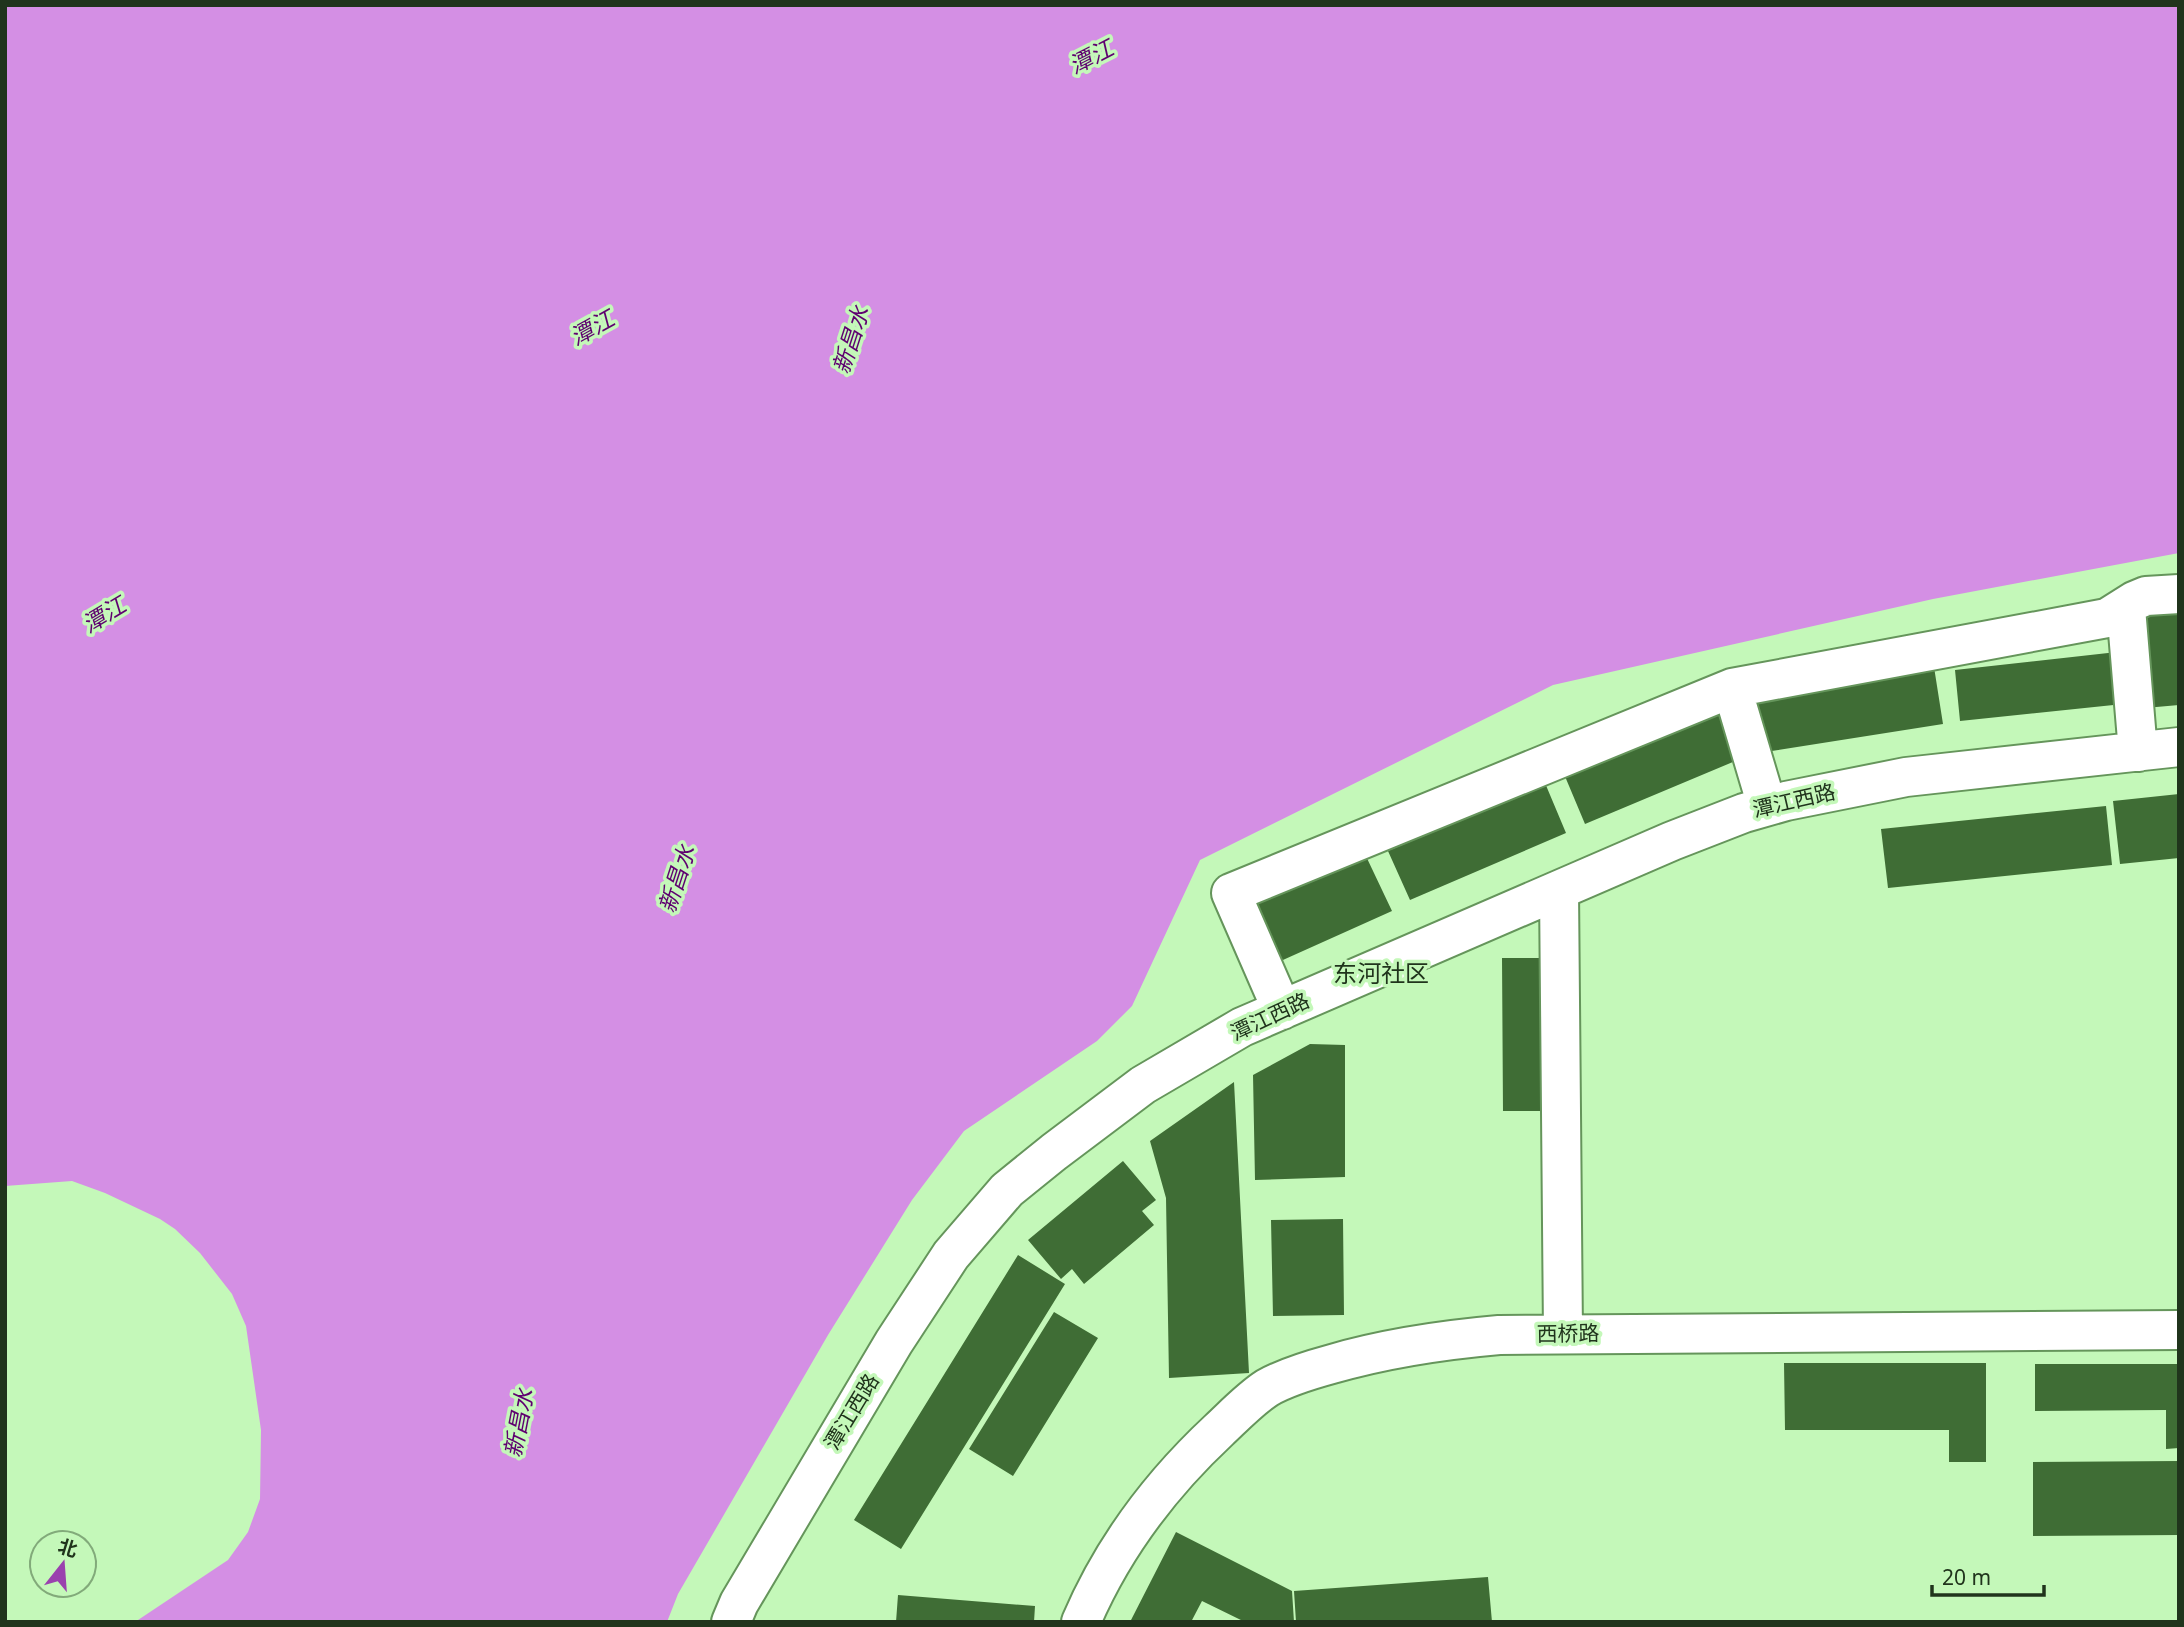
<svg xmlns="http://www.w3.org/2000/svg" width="2184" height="1627" font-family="'Noto Sans','Noto Sans SC',sans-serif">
<rect width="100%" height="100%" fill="#c4f8b9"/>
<!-- water -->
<path fill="#d48fe4" d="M5 5H2179V553L1933 599 1553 685 1200 860 1132 1006 1097 1041 964 1131 912 1200 828 1335 678 1594 667 1622H135L228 1560 248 1532 260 1499 261 1430 246 1326 232 1294 200 1253 175 1229 160 1219 105 1193 72 1181 5 1186Z"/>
<!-- building -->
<path fill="#3f6d35" d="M2179 606V705L2145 708 2137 609Z
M2117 652 2123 704 1960 721 1955 670Z
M1934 667 1943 724 1765 752 1756 695Z
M1719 708 1740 759 1585 824 1564 774Z
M1545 783 1566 833 1410 900 1388 851Z
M2179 794V858L2120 864 2113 801Z
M2106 806 2112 865 1888 888 1881 829Z
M1364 852 1392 911 1274 964 1246 904Z
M1502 958H1551V1111H1503Z
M1310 1044 1345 1045V1177L1255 1180 1253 1075Z
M1234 1082 1249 1373 1169 1378 1166 1198 1150 1141Z
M1123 1161 1156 1200 1142 1211 1154 1225 1084 1284 1072 1269 1061 1279 1028 1240Z
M1343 1219 1344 1315 1273 1316 1271 1220Z
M1018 1255 1065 1284 901 1549 854 1520Z
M1054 1312 1098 1338 1013 1476 969 1449Z
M1784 1363H1986V1462H1949V1430H1785Z
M2035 1364H2179V1448L2166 1449V1410L2035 1411Z
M2179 1461V1535L2033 1536V1462Z
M1176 1532 1292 1591 1294 1622H1245L1202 1601 1191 1622H1130Z
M1488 1577 1492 1622H1296L1294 1591Z
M898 1595 1035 1606 1034 1622H896Z"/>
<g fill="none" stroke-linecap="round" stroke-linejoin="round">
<!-- minor casing -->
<g stroke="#65955b" stroke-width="42">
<path id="minor" d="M2126 608 2138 752
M1732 688 1767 806
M1559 890 1563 1334
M1282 1010 1231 893 1732 688 2107 618 2134 601 2146 596 2179 594
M731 1622 739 1603 894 1342 951 1255 1007 1190 1054 1152 1143 1085 1242 1027 1672 841 1744 813 1786 801 1906 777 2179 747
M1081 1622C1113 1547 1160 1485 1219 1430 1234 1416 1250 1399 1267 1388 1286 1377 1310 1370 1332 1364 1387 1348 1442 1340 1499 1335L2179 1330"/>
</g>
<!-- minor -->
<use href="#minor" stroke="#fff" stroke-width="38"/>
</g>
<g text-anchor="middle" stroke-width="7" stroke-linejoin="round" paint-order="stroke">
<!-- street labels -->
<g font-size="21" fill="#20341c" stroke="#c4f8b9">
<text transform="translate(1794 801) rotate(-13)" y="7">潭江西路</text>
<text transform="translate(1270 1017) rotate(-25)" y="7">潭江西路</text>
<text transform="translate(1568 1334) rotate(-1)" y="7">西桥路</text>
<text transform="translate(852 1412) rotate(-59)" y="7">潭江西路</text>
</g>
<!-- water labels -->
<g font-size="23" font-style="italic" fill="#5f0070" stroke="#c4f8b9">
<text transform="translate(1091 57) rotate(-27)" y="8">潭江</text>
<text transform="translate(592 328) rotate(-29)" y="8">潭江</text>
<text transform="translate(851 340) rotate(-72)" y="8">新昌水</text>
<text transform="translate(104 615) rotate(-31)" y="8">潭江</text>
<text transform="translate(677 879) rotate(-72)" y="8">新昌水</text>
<text transform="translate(519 1423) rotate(-79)" y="8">新昌水</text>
</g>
<!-- quarter labels -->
<g font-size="24" fill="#20341c" stroke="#c4f8b9">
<text x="1381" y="982">东河社区</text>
</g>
</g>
<!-- border -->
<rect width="2184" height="1627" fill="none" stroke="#20341c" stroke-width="14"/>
<!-- north arrow -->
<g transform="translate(63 1564) rotate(17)"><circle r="33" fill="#c4f8b9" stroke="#82aa7a" stroke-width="2"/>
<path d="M0-5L12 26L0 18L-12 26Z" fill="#9a42ae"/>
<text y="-10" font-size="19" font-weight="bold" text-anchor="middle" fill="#20341c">北</text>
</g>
<!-- scale -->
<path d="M1932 1585v10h112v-10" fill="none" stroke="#20341c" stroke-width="3.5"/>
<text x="1942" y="1585" font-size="21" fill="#20341c" stroke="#c4f8b9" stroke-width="5" paint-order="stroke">20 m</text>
</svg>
